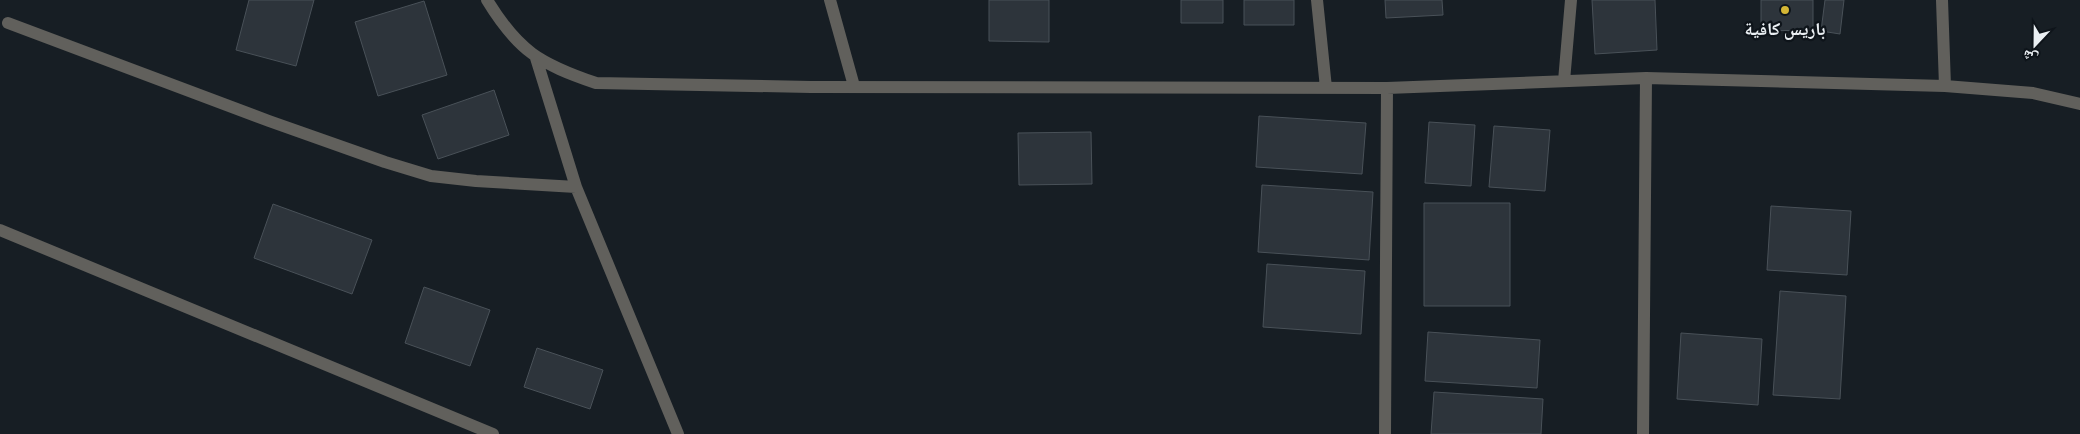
<svg xmlns="http://www.w3.org/2000/svg" width="2080" height="434" font-family="Commissioner,'Noto Naskh Arabic',sans-serif">
<rect width="100%" height="100%" fill="#171e24"/>
<!-- building -->
<path fill="#2d343b" stroke="#495158" d="M249 0H314L296 66 236 50Z
M989 0H1049V42L989 41Z
M1181 0H1223V23H1181Z
M1244 0H1294V25H1244Z
M1385 0H1442L1443 15 1386 18Z
M1592 0H1655L1657 50 1595 54Z
M1761 0H1813V30L1761 31Z
M1825 0H1844L1840 34 1821 31Z
M424 1 447 75 378 96 355 22Z
M494 90 509 135 438 159 422 115Z
M1259 116 1366 123 1362 174 1256 167Z
M1429 122 1475 125 1471 186 1425 183Z
M1494 126 1550 130 1545 191 1489 187Z
M1091 132 1092 184 1019 185 1018 133Z
M1262 185 1373 192 1369 260 1258 252Z
M1424 203H1510V306H1424Z
M273 204 372 240 352 294 254 258Z
M1771 206 1851 211 1847 275 1767 270Z
M1267 264 1365 271 1361 334 1263 327Z
M424 287 490 310 470 366 405 343Z
M1780 291 1846 296 1840 399 1773 395Z
M1428 332 1540 340 1537 388 1425 381Z
M1681 333 1762 339 1758 405 1677 399Z
M537 348 603 370 590 409 524 387Z
M1434 392 1543 399 1541 434H1431Z"/>
<g fill="none" stroke-linecap="round" stroke-linejoin="round">
<!-- minor -->
<path stroke="#61605c" stroke-width="12" d="M487 0C518 51 540 64 596 83L811 87 1387 88 1646 78 1945 86 2033 93 2080 104
M830 0 854 86
M1317 0 1326 88
M1942 0 1945 86
M8 23 269 121 385 162 431 176 476 181 576 187
M536 58 576 187 678 434
M1564 81 1571 0
M0 230 493 434
M1385 434 1387 88
M1643 434 1646 78"/>
</g>
<!-- markers -->
<circle fill="#d4b635" stroke="#0e141a" stroke-width="2" cx="1785" cy="10" r="5"/>
<g text-anchor="middle" stroke-width="4.5" stroke-linejoin="round" paint-order="stroke">
<!-- poi labels -->
<g font-size="18" font-weight="bold" fill="#eaeff3" stroke="#0e141a">
<text x="1785" y="35">باريس كافية</text>
</g>
</g>
<!-- north arrow -->
<g transform="translate(2035 45) rotate(202)" stroke="#0e141a" stroke-width="4" paint-order="stroke">
<path d="M0-4L9 19L0 12L-9 19Z" fill="#eaeff3"/>
<text y="-8" font-size="14" font-weight="bold" text-anchor="middle" fill="#eaeff3">ش</text>
</g>
</svg>
